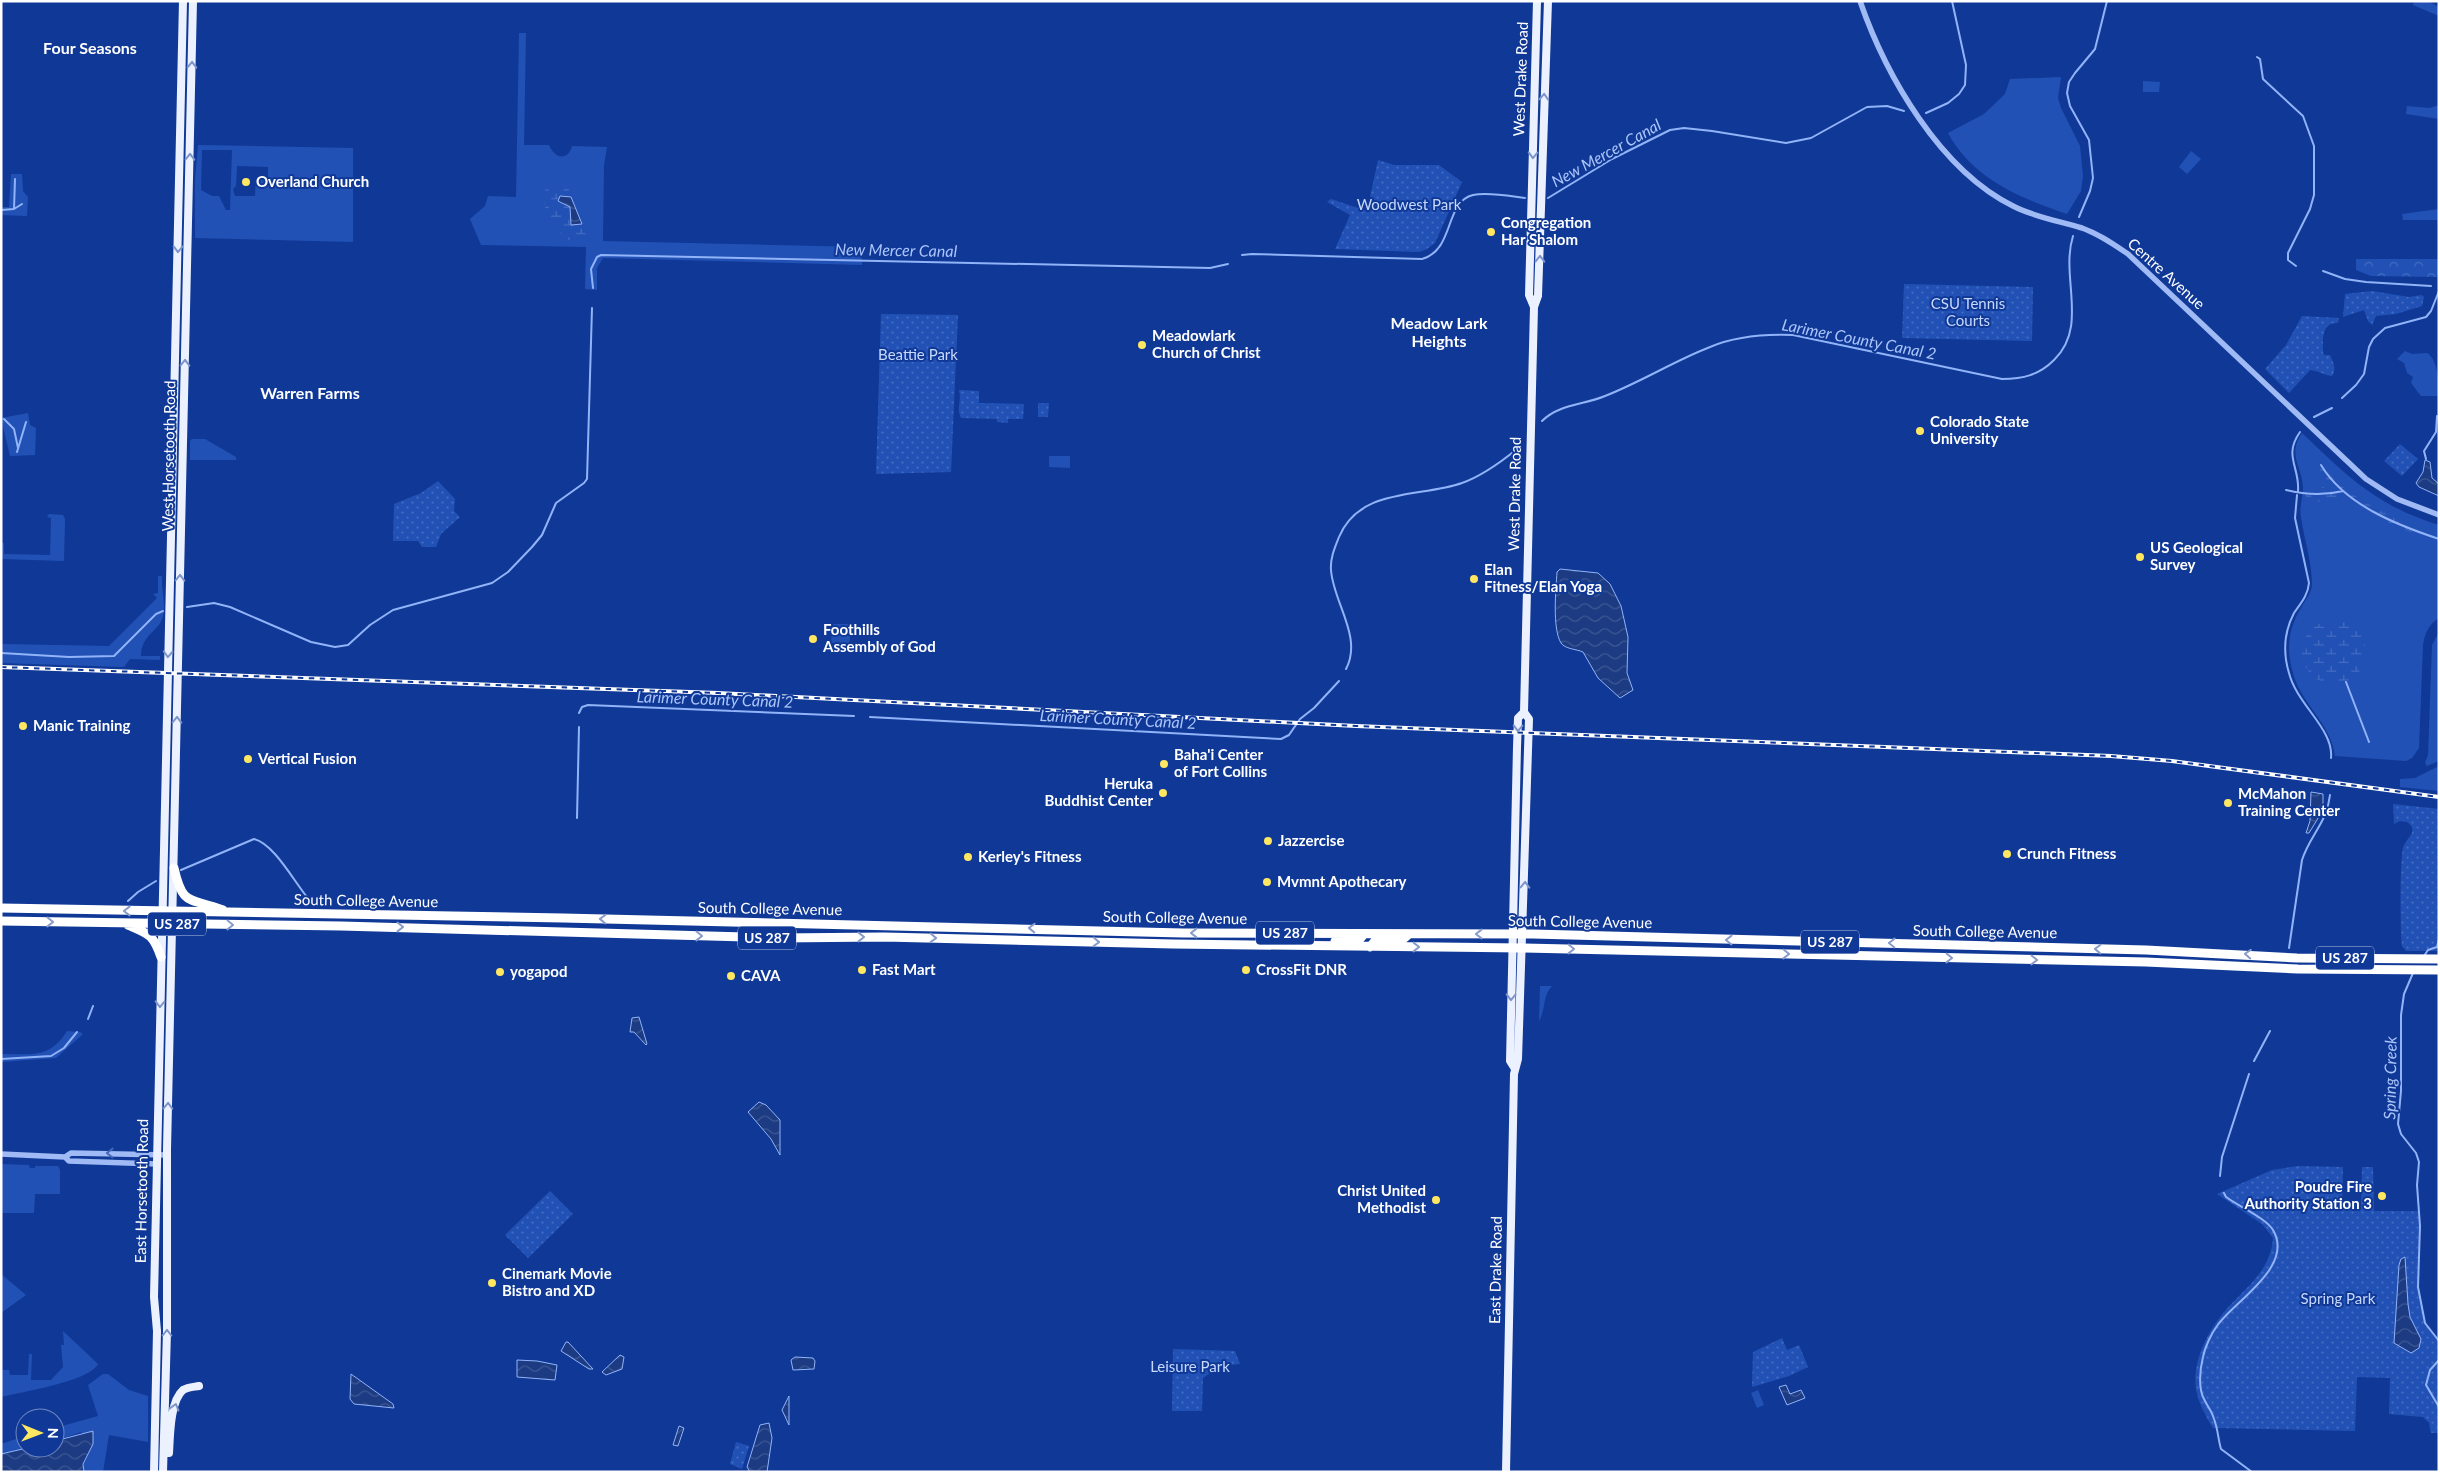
<svg xmlns="http://www.w3.org/2000/svg" width="2440" height="1473" font-family="Lato,sans-serif">
<defs>
<pattern id="forest-crowns" width="20" height="18" patternUnits="userSpaceOnUse" patternTransform="scale(1.25)"><rect width="20" height="18" fill="#2251b6"/><path d="M2 6a3 3 0 1 1 6 0M12 15a3 3 0 1 1 6 0" fill="none" stroke="#436bc1"/></pattern>
<pattern id="wetland-marsh" width="20" height="14" patternUnits="userSpaceOnUse" patternTransform="scale(1.25)"><rect width="20" height="14" fill="#2251b6"/><path d="M1 5h8M5 5V1M11 12h8M15 12V8" fill="none" stroke="#436bc1"/></pattern>
<pattern id="park-dots" width="8" height="8" patternUnits="userSpaceOnUse" patternTransform="scale(1.25)"><rect width="8" height="8" fill="#2251b6"/><path d="M2 2h.1M6 6h.1" fill="none" stroke="#436bc1" stroke-width="1.8" stroke-linecap="round"/></pattern>
<pattern id="water-waves" width="16" height="10" patternUnits="userSpaceOnUse" patternTransform="scale(1.25)"><rect width="16" height="10" fill="#1c3b82"/><path d="M0 5q4-4 8 0t8 0" fill="none" stroke="#3e5895"/></pattern>
</defs>
<rect width="100%" height="100%" fill="#103997"/>
<!-- grass -->
<path fill="#2251b6" fill-rule="evenodd" d="M2414 1H2428L2439 7V16L2413 5Z
M519 33H526L524 145H549C554 158 568 162 572 146L607 147 604 165 603 241 861 247 862 265 603 258 597 268V290L585 289 586 247 481 245 470 219 485 206 488 196 516 197Z
M2061 77 2058 98 2061 108 2080 146 2083 176 2081 191 2067 214C2020 198 1973 179 1948 133L1984 114 2005 94 2010 79Z
M2143 81 2160 82 2159 92H2143Z
M2439 105V119L2406 114 2407 106 2430 108Z
M198 145 353 148V242L195 238V180ZM202 150H232L230 210H226L219 196H212L201 190ZM237 166 268 167V178H256L255 196H235L233 189 236 186Z
M2191 151 2201 159 2187 174 2179 167Z
M11 174H22L23 191 28 197 27 216 1 215V207H9Z
M2439 209V220H2403L2402 214Z
M2405 351 2412 354 2427 353C2438 359 2439 384 2439 396H2421L2411 383 2413 377 2407 373 2404 363 2397 359Z
M28 413 30 425 36 428 35 455 10 456 1 418Z
M2302 433C2347 476 2377 506 2439 525V618C2428 625 2425 633 2423 645L2419 748 2412 758 2406 761 2335 756C2331 722 2299 703 2292 669 2286 646 2289 628 2301 608 2305 600 2312 593 2312 584 2312 562 2304 539 2301 517 2299 507 2303 497 2303 487 2302 466 2287 455 2302 433Z
M192 439H205L236 457V460H190V441Z
M1049 456H1070V468L1049 467Z
M49 514 63 515 65 519 64 561 1 559V543H4V554L50 555 51 518 47 517Z
M158 576H162C161 589 166 603 163 616 160 631 141 634 141 656H160V660L130 659 124 667 1 663V644L109 646 157 598 153 594 158 593Z
M832 624H848L852 629 849 644 831 643Z
M2439 632V761L2427 766 2425 763 2428 755 2432 645Z
M2439 766V791L2400 787V779L2415 778Z
M1540 986H1552C1542 996 1546 1010 1539 1021Z
M67 1031 80 1032 83 1034 56 1058 1 1062V1054C31 1054 50 1059 67 1031Z
M1 1164 29 1165 30 1168H35V1166H58L60 1170V1194H35L34 1213H1Z
M1 1274 26 1295 1 1313Z
M63 1331 98 1364C90 1381 22 1392 1 1397V1370H9L10 1375H28L29 1354H32L31 1380H51L63 1367 61 1345H64Z
M103 1374H108L129 1390 148 1396V1442L109 1435 103 1472H84L83 1465 93 1444 81 1432 55 1441V1428L98 1416 88 1385Z
M1758 1390 1764 1405 1757 1408 1751 1393Z
M25 1436 27 1448 1 1454V1444Z"/>
<!-- forest -->
<path fill="url(#forest-crowns)" d="M2356 259H2439V277L2371 276 2356 270Z"/>
<!-- wetland -->
<path fill="url(#wetland-marsh)" d="M561 183 568 188 571 197 560 196V204L570 206V218L579 225 582 224 586 235 584 241C563 250 538 208 545 190Z
M2320 464 2324 465C2333 492 2412 528 2439 536V542L2391 525 2351 499 2314 502 2306 500V493H2316L2324 486 2330 485 2320 470Z
M2302 652a32 32 0 1 1 64 0a32 32 0 1 1-64 0Z"/>
<!-- park -->
<path fill="url(#park-dots)" d="M1378 160 1394 165H1439L1462 182 1435 243 1427 249 1419 252 1335 249 1350 215 1327 202 1331 199 1367 211Z
M1904 284 2033 287 2032 341 1902 338Z
M2372 291 2409 297 2422 295 2424 297 2422 306 2396 314 2376 316 2372 325 2368 321 2364 310 2343 317 2345 294Z
M881 314 958 315 951 472 876 474Z
M2302 316 2339 318 2338 323C2321 322 2323 340 2323 352L2324 355H2330C2333 362 2337 369 2332 376 2324 375 2319 371 2310 370L2289 393 2265 369 2286 345Z
M959 390 979 391V403L1024 404 1023 419H1008V423L997 422V419L961 418C956 408 962 401 959 390Z
M1038 403H1049L1048 417H1038Z
M2400 444 2418 459 2402 476 2384 461Z
M438 481 455 499 454 511 460 517 441 534 436 547H422L418 541H393L394 504 421 493Z
M2393 804 2439 809V951H2406L2402 946C2400 934 2400 859 2403 848 2406 838 2420 831 2407 822L2400 821 2394 824Z
M2298 1166 2343 1167 2342 1208 2361 1209 2362 1167H2373L2374 1211H2418L2420 1226 2418 1286 2425 1324 2439 1341V1433H2431L2429 1423 2423 1417 2389 1414 2390 1378 2357 1377 2355 1431 2213 1428C2207 1418 2200 1406 2197 1394 2189 1361 2212 1323 2234 1301 2253 1282 2271 1266 2273 1238L2262 1224 2217 1194 2272 1170Z
M550 1191 573 1214 528 1258 505 1235Z
M1782 1338 1787 1350 1799 1345 1808 1367 1789 1376 1752 1387 1753 1352Z
M1173 1349 1235 1351 1240 1364 1220 1366 1203 1378 1202 1411H1172Z
M736 1442 749 1446 742 1469 730 1464Z"/>
<!-- water -->
<path fill="url(#water-waves)" stroke="#91b3f8" d="M560 196 571 197 582 224 571 225 570 207 558 201Z
M2425 460 2430 462 2432 478 2439 484V496L2419 487 2416 483 2423 472Z
M1560 569 1598 573 1610 584 1621 606 1628 637 1627 673 1633 690 1620 698 1598 678 1583 652C1576 649 1565 649 1561 643 1552 628 1556 589 1557 572Z
M2311 792 2323 794V810L2309 833H2306L2310 821Z
M639 1017 647 1044 646 1045 634 1032H630L632 1018Z
M759 1102 766 1105 780 1120V1155L771 1139 748 1112Z
M2405 1257 2408 1304 2410 1317 2421 1339 2419 1348 2411 1353 2394 1343 2399 1265 2401 1259Z
M566 1342H568L593 1369H589L561 1351Z
M620 1355 624 1357 622 1369 606 1375 602 1372Z
M795 1357 813 1358 815 1361 814 1369 793 1370 791 1360Z
M517 1360 537 1361 557 1365 555 1380 517 1377Z
M351 1374 393 1404 394 1408 354 1404 350 1399Z
M1786 1385 1790 1394 1801 1390 1805 1398 1787 1405 1779 1387Z
M789 1396V1425L782 1410Z
M769 1423 772 1438 767 1472H750L747 1467 760 1425Z
M679 1426 684 1428 678 1446 673 1445Z
M93 1431V1444L83 1464 84 1472H1V1454L27 1448H55V1441Z"/>
<g fill="none" stroke-linecap="round" stroke-linejoin="round">
<!-- stream -->
<path stroke="#91b3f8" stroke-width="2" d="M2257 57 2260 59 2263 79 2303 116 2314 146V195L2310 209 2288 253V260L2296 266
M1926 113 1948 103 1959 94 1965 85 1966 65 1952 1
M1548 198 1612 159 1670 130 1684 128 1712 131 1786 143 1811 138 1867 107 1887 106 1904 111
M14 209 22 204
M1 210 14 209 15 179
M2079 217 2090 191 2093 178 2089 140 2070 106 2067 93 2069 82 2075 73 2095 49 2107 1
M1242 255 1252 254 1422 259C1455 250 1444 202 1473 195 1489 192 1509 196 1525 198
M2323 271 2345 279 2366 282 2431 286
M593 288 591 269 597 257 601 255 1210 268 1228 264
M2342 398 2356 385 2364 374 2369 347 2373 339 2385 328 2426 317 2431 311 2439 291
M2314 417 2332 408
M4 419 14 429 18 448
M1542 421C1559 404 1584 405 1605 396 1641 382 1674 361 1710 347 1736 336 1765 334 1793 335L2002 379C2023 379 2039 375 2054 360 2089 326 2060 277 2073 236
M17 452 26 422
M2426 459 2424 451 2436 432 2437 416
M2321 465C2345 505 2397 525 2439 539
M2286 490C2306 495 2323 496 2343 491
M2298 491C2300 467 2283 456 2300 432
M2297 495 2295 518 2309 583C2308 595 2301 603 2294 613 2284 632 2283 653 2289 673 2297 705 2334 729 2331 758
M187 607 214 603 230 607 311 642 335 647 348 645 370 625 393 610 492 583 508 572 532 547 542 535 556 503 584 483 587 479 592 308
M1 653 69 657 114 656 156 614 163 611
M1346 669C1363 637 1333 602 1331 570 1330 558 1335 547 1339 537 1360 487 1420 498 1462 483 1482 476 1501 462 1517 449
M2346 682 2369 742
M579 713 582 707 588 705 854 716
M870 717 1281 739 1289 735 1300 719 1314 708 1339 681
M577 818 579 727
M181 870 254 839C274 844 293 880 307 897
M128 901 138 892 156 881
M2289 948 2302 860C2310 835 2327 823 2330 795
M2424 956 2428 950 2437 947 2439 939
M2413 973 2404 994 2401 1015V1091L2398 1124 2401 1134 2416 1153 2419 1162 2417 1185 2420 1226 2418 1287 2425 1323 2439 1341
M88 1019 93 1006
M1 1059 51 1056 64 1048 77 1032
M2254 1061 2270 1031
M2220 1176 2222 1157 2249 1074
M2224 1193 2226 1197C2238 1206 2266 1218 2273 1230 2295 1267 2233 1302 2217 1326 2211 1334 2205 1347 2203 1357 2200 1369 2198 1388 2204 1399 2207 1406 2212 1411 2214 1419 2218 1429 2218 1439 2221 1449L2252 1472
M2439 1360 2430 1370 2426 1385 2439 1407"/>
<!-- minor -->
<path stroke="#9fbaf4" stroke-width="5.5" d="M1860 1C1886 76 1940 170 2013 206 2034 217 2059 221 2082 228 2099 234 2113 244 2128 254L2366 479 2397 499 2439 515
M1 1154 65 1157 69 1161 157 1164
M65 1157 71 1153 167 1155"/>
<!-- major -->
<path stroke="#ecf1ff" stroke-width="8" d="M1534 307 1529 295 1537 1
M1515 1069 1510 1061 1517 747 1518 718 1524 712
M169 1453C170 1436 170 1401 183 1390 188 1387 194 1387 199 1386
M154 1472 157 1331 154 1297 183 1
M163 1472 167 1331V1149L193 1
M1506 1472 1514 1074 1518 1059 1529 719 1524 712 1534 307 1538 296 1548 1"/>
<!-- highway -->
<path stroke="#fff" stroke-width="9" d="M174 868C183 908 190 897 223 910
M1 908 563 918 1183 933 1533 934 2146 950 2297 958 2439 959
M1 921 341 926 778 938 884 937 1173 944 1522 948 2146 962 2298 969 2439 970
M128 925C149 934 153 934 161 957
M1335 941 1359 940 1364 934
M1370 947 1375 941 1402 940 1409 934"/>
<!-- rail casing -->
<g stroke="#fff" stroke-width="4">
<path id="rail" d="M1 667 718 693 1356 726 2111 756 2172 761 2439 797"/>
</g>
<!-- rail -->
<use href="#rail" stroke="#103997" stroke-width="2" stroke-dasharray="5.5" stroke-linecap="butt"/>
</g>
<!-- one-way arrows -->
<defs><path id="oneway-chevron" d="M-2-3.5L2.5 0L-2 3.5" fill="none" stroke-width="1.6" stroke-linecap="round" stroke-linejoin="round" transform="scale(1.25)"/></defs>
<g stroke="#7e95cb">
<use href="#oneway-chevron" transform="translate(192 65) rotate(-89)"/>
<use href="#oneway-chevron" transform="translate(1544 97) rotate(-87)"/>
<use href="#oneway-chevron" transform="translate(1533 155) rotate(92)"/>
<use href="#oneway-chevron" transform="translate(190 157) rotate(-89)"/>
<use href="#oneway-chevron" transform="translate(178 249) rotate(91)"/>
<use href="#oneway-chevron" transform="translate(1540 259) rotate(-89)"/>
<use href="#oneway-chevron" transform="translate(185 363) rotate(-89)"/>
<use href="#oneway-chevron" transform="translate(180 578) rotate(-89)"/>
<use href="#oneway-chevron" transform="translate(168 654) rotate(93)"/>
<use href="#oneway-chevron" transform="translate(177 720) rotate(-89)"/>
<use href="#oneway-chevron" transform="translate(1518 728) rotate(92)"/>
<use href="#oneway-chevron" transform="translate(1525 885) rotate(-89)"/>
<use href="#oneway-chevron" transform="translate(1511 997) rotate(91)"/>
<use href="#oneway-chevron" transform="translate(160 1004) rotate(91)"/>
<use href="#oneway-chevron" transform="translate(168 1106) rotate(-89)"/>
<use href="#oneway-chevron" transform="translate(167 1333) rotate(-90)"/>
<use href="#oneway-chevron" transform="translate(175 1407) rotate(-73)"/>
</g>
<g stroke="#889ccb">
<use href="#oneway-chevron" transform="translate(127 911) rotate(-180)"/>
<use href="#oneway-chevron" transform="translate(603 919) rotate(-178)"/>
<use href="#oneway-chevron" transform="translate(50 922) rotate(1)"/>
<use href="#oneway-chevron" transform="translate(230 925) rotate(1)"/>
<use href="#oneway-chevron" transform="translate(400 927) rotate(1)"/>
<use href="#oneway-chevron" transform="translate(1032 928) rotate(-178)"/>
<use href="#oneway-chevron" transform="translate(1194 933) rotate(-180)"/>
<use href="#oneway-chevron" transform="translate(1479 934) rotate(180)"/>
<use href="#oneway-chevron" transform="translate(699 936) rotate(1)"/>
<use href="#oneway-chevron" transform="translate(861 937)"/>
<use href="#oneway-chevron" transform="translate(933 938) rotate(2)"/>
<use href="#oneway-chevron" transform="translate(1729 940) rotate(-179)"/>
<use href="#oneway-chevron" transform="translate(1096 942) rotate(2)"/>
<use href="#oneway-chevron" transform="translate(1892 943) rotate(-179)"/>
<use href="#oneway-chevron" transform="translate(1416 947)"/>
<use href="#oneway-chevron" transform="translate(1571 949) rotate(1)"/>
<use href="#oneway-chevron" transform="translate(2098 949) rotate(-178)"/>
<use href="#oneway-chevron" transform="translate(1786 954) rotate(1)"/>
<use href="#oneway-chevron" transform="translate(2248 954) rotate(-176)"/>
<use href="#oneway-chevron" transform="translate(1949 958) rotate(1)"/>
<use href="#oneway-chevron" transform="translate(2034 960) rotate(1)"/>
</g>
<use stroke="#4266b8" href="#oneway-chevron" transform="translate(110 1153) rotate(-179)"/>
<!-- markers -->
<g fill="#ffe762" stroke="#103997" stroke-width="2">
<circle cx="246" cy="182" r="5"/>
<circle cx="1491" cy="232" r="5"/>
<circle cx="1142" cy="345" r="5"/>
<circle cx="1920" cy="431" r="5"/>
<circle cx="2140" cy="557" r="5"/>
<circle cx="1474" cy="579" r="5"/>
<circle cx="813" cy="639" r="5"/>
<circle cx="23" cy="726" r="5"/>
<circle cx="248" cy="759" r="5"/>
<circle cx="1164" cy="764" r="5"/>
<circle cx="1163" cy="793" r="5"/>
<circle cx="2228" cy="803" r="5"/>
<circle cx="1268" cy="841" r="5"/>
<circle cx="2007" cy="854" r="5"/>
<circle cx="968" cy="857" r="5"/>
<circle cx="1267" cy="882" r="5"/>
<circle cx="862" cy="970" r="5"/>
<circle cx="1246" cy="970" r="5"/>
<circle cx="500" cy="972" r="5"/>
<circle cx="731" cy="976" r="5"/>
<circle cx="2382" cy="1196" r="5"/>
<circle cx="1436" cy="1200" r="5"/>
<circle cx="492" cy="1283" r="5"/>
</g>
<g text-anchor="middle" stroke-width="4" stroke-linejoin="round" paint-order="stroke">
<!-- shield labels -->
<g fill="#103997" stroke="#b7c4e0" stroke-width="1">
<rect x="148" y="912.5" width="58" height="23" rx="4"/>
<rect x="1256" y="921.5" width="58" height="23" rx="4"/>
<rect x="738" y="926.5" width="58" height="23" rx="4"/>
<rect x="1801" y="930.5" width="58" height="23" rx="4"/>
<rect x="2316" y="946.5" width="58" height="23" rx="4"/>
</g>
<g font-size="14" font-weight="bold" fill="#fff">
<text x="177" y="929">US 287</text>
<text x="1285" y="938">US 287</text>
<text x="767" y="943">US 287</text>
<text x="1830" y="947">US 287</text>
<text x="2345" y="963">US 287</text>
</g>
<!-- street labels -->
<g font-size="15" fill="#fff" stroke="#103997">
<text transform="translate(1521 79) rotate(-88)" y="5">West Drake Road</text>
<text transform="translate(2166 274) rotate(42)" y="5">Centre Avenue</text>
<text transform="translate(169 456) rotate(-89)" y="5">West Horsetooth Road</text>
<text transform="translate(1515 494) rotate(-89)" y="5">West Drake Road</text>
<text transform="translate(366 901) rotate(1)" y="5">South College Avenue</text>
<text transform="translate(770 909) rotate(1)" y="5">South College Avenue</text>
<text transform="translate(1175 918) rotate(1)" y="5">South College Avenue</text>
<text transform="translate(1580 922) rotate(1)" y="5">South College Avenue</text>
<text transform="translate(1985 932) rotate(1)" y="5">South College Avenue</text>
<text transform="translate(142 1191) rotate(-89)" y="5">East Horsetooth Road</text>
<text transform="translate(1496 1270) rotate(-89)" y="5">East Drake Road</text>
</g>
<!-- poi labels -->
<g font-size="15" font-weight="bold" fill="#fff" stroke="#103997" text-anchor="start">
<text x="256" y="187">Overland Church</text>
<text x="1501" y="228">Congregation<tspan x="1501" dy="17">Har Shalom</tspan></text>
<text x="1152" y="341">Meadowlark<tspan x="1152" dy="17">Church of Christ</tspan></text>
<text x="1930" y="427">Colorado State<tspan x="1930" dy="17">University</tspan></text>
<text x="2150" y="553">US Geological<tspan x="2150" dy="17">Survey</tspan></text>
<text x="1484" y="575">Elan<tspan x="1484" dy="17">Fitness/Elan Yoga</tspan></text>
<text x="823" y="635">Foothills<tspan x="823" dy="17">Assembly of God</tspan></text>
<text x="33" y="731">Manic Training</text>
<text x="1174" y="760">Baha'i Center<tspan x="1174" dy="17">of Fort Collins</tspan></text>
<text x="258" y="764">Vertical Fusion</text>
<text x="1153" y="789" text-anchor="end">Heruka<tspan x="1153" dy="17">Buddhist Center</tspan></text>
<text x="2238" y="799">McMahon<tspan x="2238" dy="17">Training Center</tspan></text>
<text x="1278" y="846">Jazzercise</text>
<text x="2017" y="859">Crunch Fitness</text>
<text x="978" y="862">Kerley's Fitness</text>
<text x="1277" y="887">Mvmnt Apothecary</text>
<text x="872" y="975">Fast Mart</text>
<text x="1256" y="975">CrossFit DNR</text>
<text x="510" y="977">yogapod</text>
<text x="741" y="981">CAVA</text>
<text x="2372" y="1192" text-anchor="end">Poudre Fire<tspan x="2372" dy="17">Authority Station 3</tspan></text>
<text x="1426" y="1196" text-anchor="end">Christ United<tspan x="1426" dy="17">Methodist</tspan></text>
<text x="502" y="1279">Cinemark Movie<tspan x="502" dy="17">Bistro and XD</tspan></text>
</g>
<!-- park labels -->
<g font-size="15" fill="#c7d9fe" stroke="#103997">
<text x="1409" y="210">Woodwest Park</text>
<text x="1968" y="309">CSU Tennis<tspan x="1968" dy="17">Courts</tspan></text>
<text x="918" y="360">Beattie Park</text>
<text x="2338" y="1304">Spring Park</text>
<text x="1190" y="1372">Leisure Park</text>
</g>
<!-- neighbourhood labels -->
<g font-size="16" font-weight="bold" fill="#fff" stroke="#103997">
<text x="90" y="54">Four Seasons</text>
<text x="1439" y="329">Meadow Lark<tspan x="1439" dy="18">Heights</tspan></text>
<text x="310" y="399">Warren Farms</text>
</g>
<!-- water labels -->
<g font-size="16" font-style="italic" fill="#abc5fb" stroke="#103997">
<text transform="translate(1606 153) rotate(-29)" y="6">New Mercer Canal</text>
<text transform="translate(896 250) rotate(1)" y="6">New Mercer Canal</text>
<text transform="translate(1859 339) rotate(11)" y="6">Larimer County Canal 2</text>
<text transform="translate(715 699) rotate(2)" y="6">Larimer County Canal 2</text>
<text transform="translate(1118 719) rotate(3)" y="6">Larimer County Canal 2</text>
<text transform="translate(2390 1078) rotate(-89)" y="6">Spring Creek</text>
</g>
</g>
<!-- border -->
<rect width="2440" height="1473" fill="none" stroke="#ffffff" stroke-width="5"/>
<!-- north arrow -->
<g transform="translate(40 1433) rotate(91)"><circle r="24" fill="#103997" stroke="#7088c1"/>
<path d="M0-4L9 19L0 12L-9 19Z" fill="#ffe762"/>
<text y="-8" font-size="14" font-weight="bold" text-anchor="middle" fill="#ffffff">N</text>
</g>
</svg>
